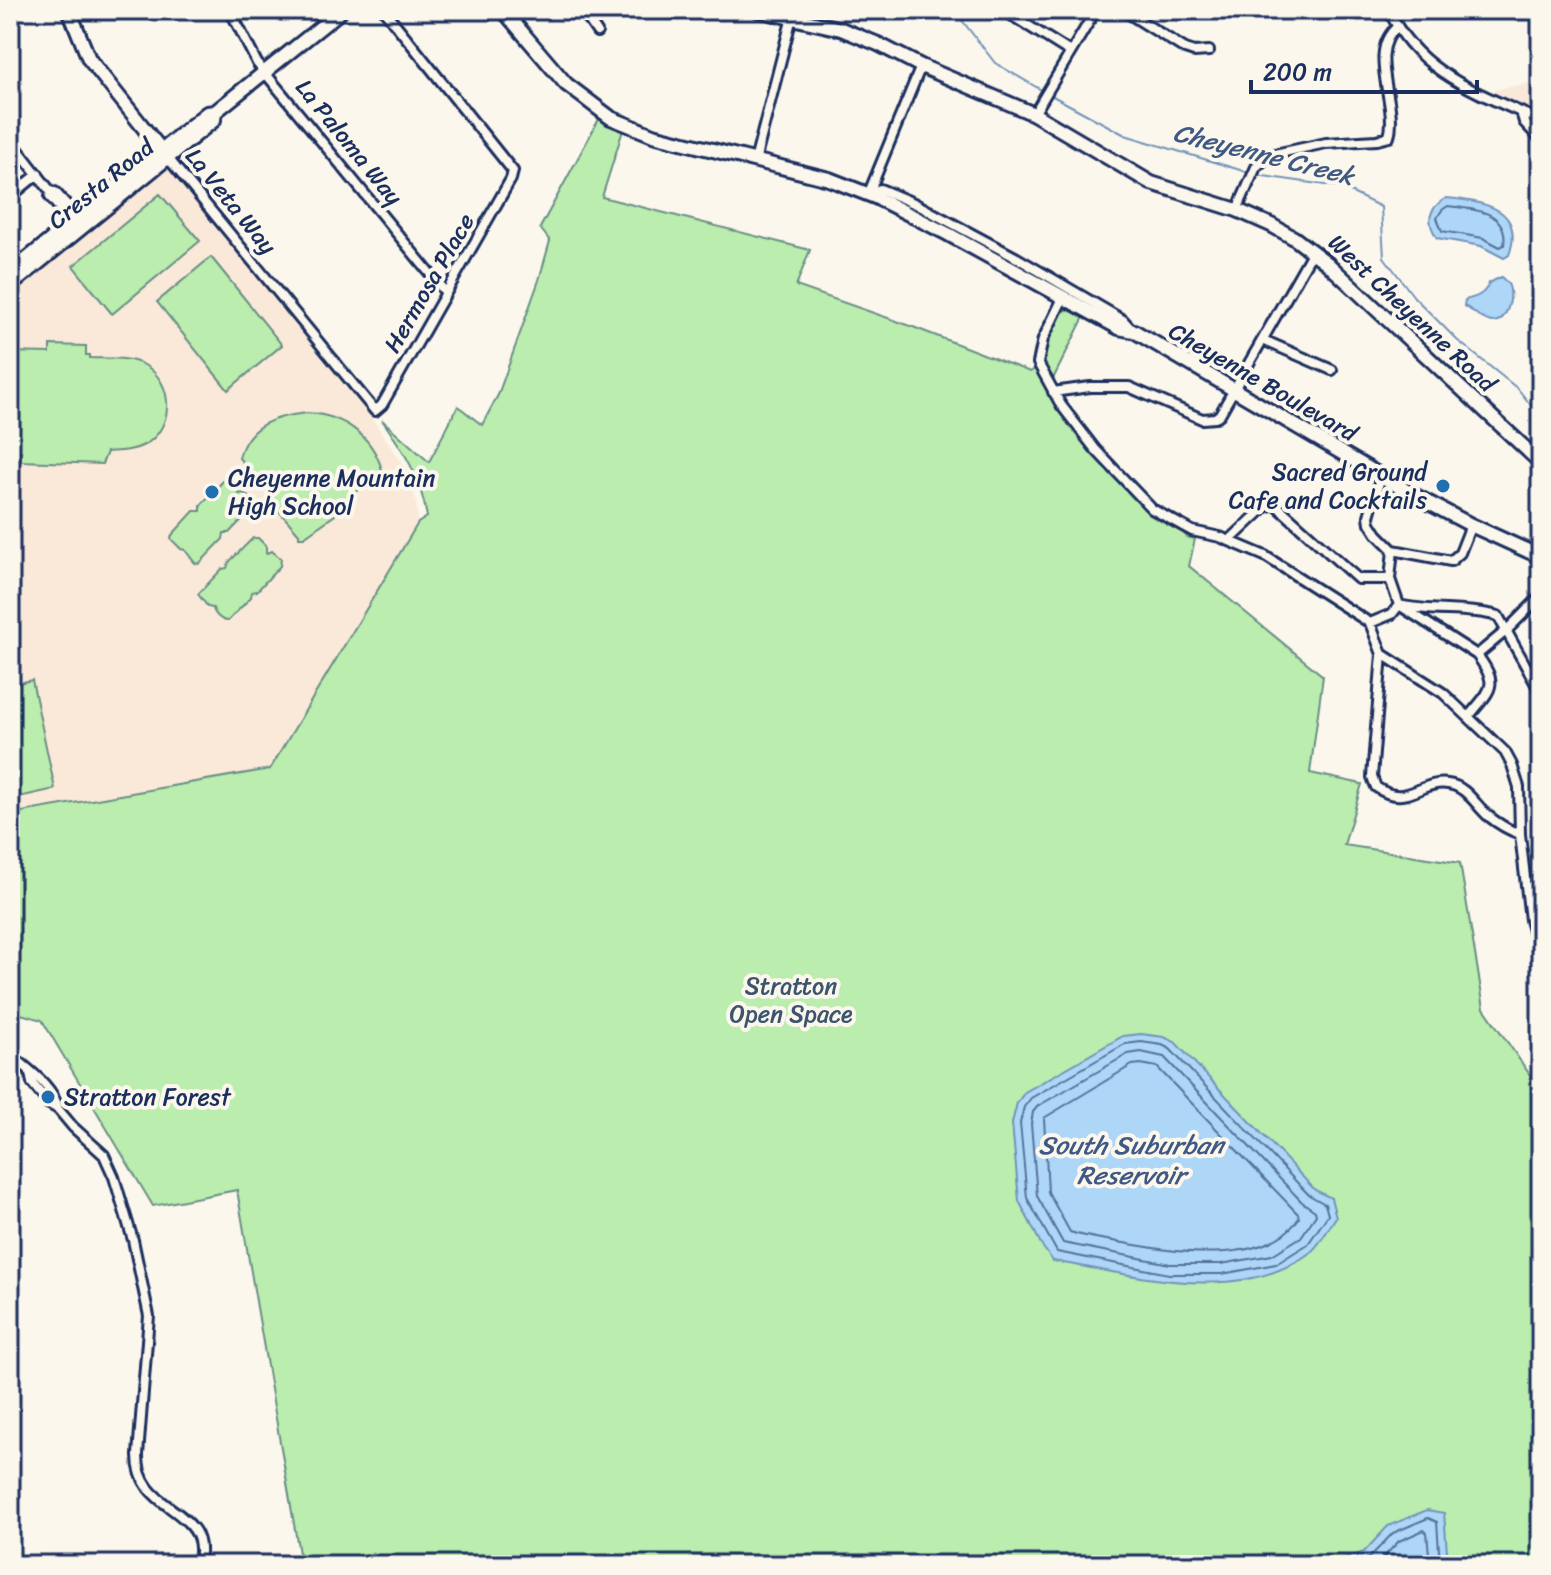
<svg xmlns="http://www.w3.org/2000/svg" width="1551" height="1575" font-family="Sriracha,sans-serif">
<rect width="100%" height="100%" fill="#fbf7ec"/>
<filter id="ink" filterUnits="userSpaceOnUse"><feTurbulence type="fractalNoise" baseFrequency=".0125" numOctaves="2"/><feDisplacementMap in="SourceGraphic" scale="16" xChannelSelector="R" yChannelSelector="G"/><feConvolveMatrix kernelMatrix="1 2 1 2 8 2 1 2 1" color-interpolation-filters="sRGB"/></filter>
<g filter="url(#ink)">
<!-- built -->
<path fill="#fae9d8" d="M1541 81V115L1489 91Z
M165 167 183 185 367 411 407 470 416 501 418 523 270 769 10 814V297Z"/>
<!-- green -->
<path fill="#baedae" stroke="#6a8e86" stroke-width="2" d="M599 119 623 130 602 197 810 250 796 286 908 325 1030 372 1042 365C1043 347 1051 315 1069 309L1084 317 1047 391 1112 475 1158 518 1180 529 1187 537 1195 539 1189 566 1323 676 1310 773 1362 784 1344 845 1460 863 1484 1008 1541 1091V1565H301L237 1190 153 1206 42 1020 10 1011V814L270 769 418 523 427 517C420 476 406 454 382 420L429 462 458 406 482 425 498 395 539 280 550 241 540 228Z
M160 194 200 241 112 314 73 266Z
M211 257 282 345 228 390 157 302Z
M50 345 86 346V355H90V358C108 359 129 356 146 366 175 384 174 429 144 445 133 451 119 451 107 452L102 464 21 461V451H10V352L50 353Z
M307 413C343 415 372 435 382 470L334 511 335 515 304 537H299V534L277 509 279 507 239 458C247 424 276 416 307 413Z
M229 479 239 488V494L244 493 254 502V507L229 533H224L223 539 199 564 195 563 185 550 181 549 171 539 172 535 194 511H201V505L224 480Z
M253 538H258L266 546V553L272 551 281 559 280 566 257 591 252 592 251 597 228 621C221 621 214 614 213 608L208 607 198 594 222 569 227 568 229 562Z
M32 680 55 789 10 799V685Z"/>
<!-- water -->
<path fill="#add6f7" stroke="#7393ba" stroke-width="2" d="M1446 198C1482 201 1526 208 1509 255L1504 258 1481 246 1437 238C1426 221 1428 209 1446 198Z
M1501 277C1504 280 1508 282 1509 286 1513 298 1507 323 1492 322 1482 321 1473 310 1464 306L1465 300C1477 297 1485 294 1489 283Z
M1141 1034 1164 1037 1175 1042 1315 1190 1331 1198 1336 1217C1329 1228 1321 1243 1311 1252 1241 1306 1133 1275 1053 1261L1042 1246 1019 1201 1012 1123 1017 1103 1025 1092 1123 1036Z
M1427 1510 1444 1513 1448 1565H1328L1364 1552 1388 1526Z"/>
<g fill="none" stroke-linecap="round" stroke-linejoin="round">
<!-- shore -->
<path stroke="#55729b" stroke-width="2" d="M1448 206C1475 209 1509 211 1504 245L1500 247 1483 238 1442 231 1437 218 1442 210Z
M1141 1042 1162 1045 1170 1049 1309 1195 1325 1204 1328 1215 1308 1244 1276 1264 1222 1274H1169L1057 1252 1027 1198 1020 1123 1024 1107 1031 1098 1125 1044Z
M1141 1052 1164 1057 1302 1202 1315 1211 1316 1215 1301 1237 1272 1255 1221 1264H1170L1063 1243 1037 1196 1031 1124 1033 1112 1038 1106 1128 1054Z
M1141 1064 1157 1067 1298 1214 1299 1218C1265 1269 1168 1251 1118 1242 1102 1239 1085 1237 1070 1232L1048 1192 1044 1118 1132 1065Z
M1354 1565 1369 1558 1393 1533 1428 1518 1437 1522 1440 1565
M1376 1565 1399 1541 1424 1530 1427 1533 1430 1565"/>
<!-- stream -->
<path stroke="#7393ba" stroke-width="2" d="M954 10 995 63 1043 91
M1049 94 1125 135 1250 173
M1256 175 1340 187 1381 207 1384 257 1414 297 1457 340 1518 389 1541 418"/>
<!-- street casing -->
<g stroke="#1b2f5e" stroke-width="14">
<path id="street" d="M230 10 257 63 446 293
M582 10 597 32
M1003 10 1070 52
M1123 10 1185 49 1194 52 1209 51
M1389 10C1417 74 1482 94 1541 121
M1521 112 1524 122 1541 140
M1034 114 1096 10
M10 139 51 192 50 197 72 223
M168 158 375 411 382 405 511 179 513 171 384 10
M755 161 792 17
M51 192H55L78 217
M868 195 880 189 916 204 1017 258 1123 320 1132 330
M868 195 921 66
M10 197 38 174
M1237 210 1256 167 1270 155 1326 143 1377 140 1389 137C1399 103 1366 53 1397 27
M1063 298 1043 339 1038 363 1061 405 1095 449 1152 509 1192 531 1220 537 1265 556 1370 623 1382 654 1443 693 1505 752 1512 765 1519 787 1520 834 1530 920 1541 960
M1263 340 1332 370
M1053 392 1090 387H1129L1202 419 1215 418 1220 414 1313 251
M1381 476 1369 516 1370 523 1377 534 1393 550 1451 561 1460 553 1471 525
M1230 540 1265 507 1275 504 1358 579H1390
M1393 550 1390 579 1399 605C1432 613 1465 607 1498 616L1541 693
M1370 623 1392 614 1399 605 1477 655
M1382 654 1372 777 1376 787C1407 809 1419 780 1448 784 1466 786 1475 804 1487 815 1497 823 1508 830 1520 834
M1469 716C1491 689 1500 686 1477 655L1507 630 1541 596
M1528 890 1541 888
M10 1054C27 1069 54 1086 58 1109
M30 1073 32 1083 49 1104 58 1109 73 1127 104 1155 114 1177 133 1240 149 1316 138 1455C137 1515 214 1506 198 1565"/>
</g>
<!-- secondary casing -->
<g stroke="#1b2f5e" stroke-width="18">
<path id="secondary" d="M69 10 89 59 166 156
M503 10 566 84 611 118 653 135 829 179 875 197 948 234 1119 328 1134 331 1410 493 1471 525 1541 557
M757 10 841 29 878 44 921 66 1034 114 1151 183 1237 210 1271 225 1294 238 1327 263 1541 463
M10 273 207 113 215 112 342 10
M10 286 214 120 215 112"/>
</g>
<!-- street -->
<use href="#street" stroke="#fbf7ec" stroke-width="8"/>
<!-- secondary -->
<use href="#secondary" stroke="#fbf7ec" stroke-width="12"/>
</g>
</g>
<!-- markers -->
<g fill="#1f6fb2" stroke="#fbf7ec" stroke-width="3">
<circle cx="1443" cy="486" r="8"/>
<circle cx="212" cy="492" r="8"/>
<circle cx="48" cy="1097" r="8"/>
</g>
<g text-anchor="middle" stroke-width="8" stroke-linejoin="round" paint-order="stroke">
<!-- street labels -->
<g font-size="24" fill="#1b2f5e" stroke="#fbf7ec">
<text transform="translate(349 142) rotate(51)" y="8">La Paloma Way</text>
<text transform="translate(101 184) rotate(-39)" y="8">Cresta Road</text>
<text transform="translate(231 201) rotate(51)" y="8">La Veta Way</text>
<text transform="translate(429 283) rotate(-60)" y="8">Hermosa Place</text>
<text transform="translate(1412 313) rotate(43)" y="8">West Cheyenne Road</text>
<text transform="translate(1263 382) rotate(30)" y="8">Cheyenne Boulevard</text>
</g>
<!-- poi labels -->
<g font-size="24" fill="#1b2f5e" stroke="#fbf7ec" text-anchor="start">
<text x="1427" y="480" text-anchor="end">Sacred Ground<tspan x="1427" dy="28">Cafe and Cocktails</tspan></text>
<text x="228" y="486">Cheyenne Mountain<tspan x="228" dy="28">High School</tspan></text>
<text x="64" y="1105">Stratton Forest</text>
</g>
<!-- park labels -->
<g font-size="24" fill="#3b556e" stroke="#fbf7ec">
<text x="791" y="994">Stratton<tspan x="791" dy="28">Open Space</tspan></text>
</g>
<!-- water labels -->
<g font-size="26" font-style="italic" fill="#405984" stroke="#fbf7ec">
<text transform="translate(1264 154) rotate(14)" y="9">Cheyenne Creek</text>
<text x="1131" y="1154">South Suburban<tspan x="1131" dy="30">Reservoir</tspan></text>
</g>
</g>
<!-- margin -->
<rect width="1551" height="1575" fill="none" stroke="#fbf7ec" stroke-width="40"/>
<rect x="20" y="20" width="1511" height="1535" fill="none" stroke="#1b2f5e" stroke-width="3" filter="url(#ink)"/>
<!-- scale -->
<path d="M1251 80v12h226v-12" fill="none" stroke="#1b2f5e" stroke-width="4"/>
<text x="1263" y="80" font-size="24" fill="#1b2f5e" stroke="#fbf7ec" stroke-width="6" paint-order="stroke">200 m</text>
</svg>
